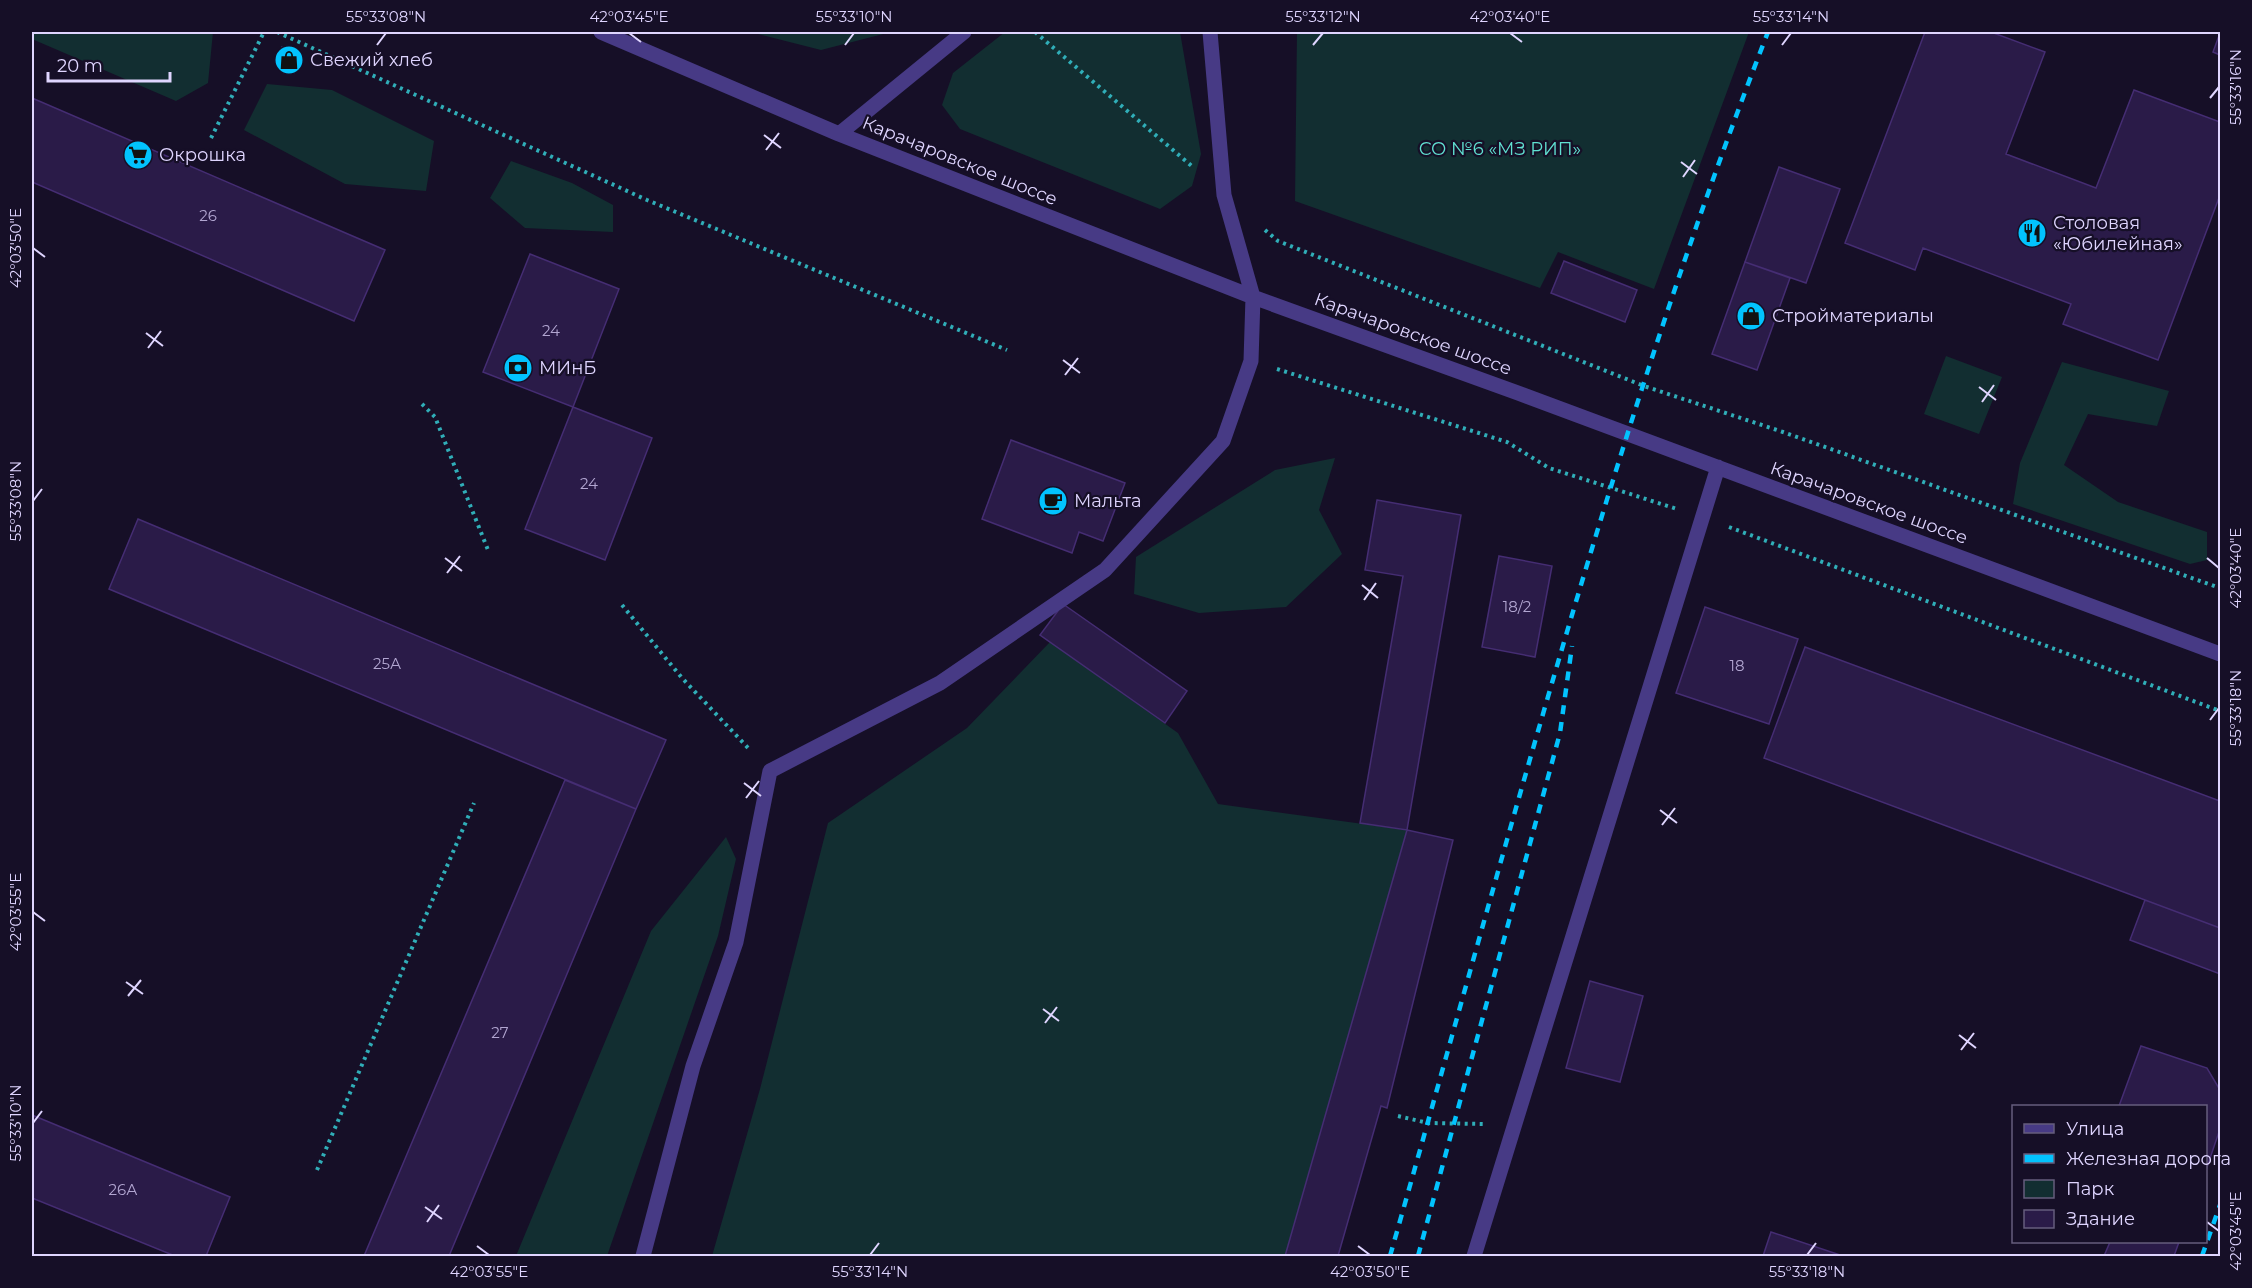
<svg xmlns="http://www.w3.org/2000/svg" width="2252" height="1288" font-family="Montserrat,sans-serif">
<rect width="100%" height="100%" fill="#160f27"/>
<!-- green -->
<path fill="#122e31" d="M32 32H213L208 83 176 101 32 39Z
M750 32H891L821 50Z
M1005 32H1180L1201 154 1192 186 1160 209 960 129 942 105 953 73Z
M1297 32H1749L1654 289 1558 252 1540 288 1295 201Z
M267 84 332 90 434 141 426 191 345 184 244 130Z
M511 161 572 183 613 205V232L525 228 490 198Z
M1946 356 2002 377 1979 434 1924 414Z
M2062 362 2169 391 2157 426 2088 414 2064 465 2118 502 2207 532V560L2190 564 2013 504 2020 463Z
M1335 458 1319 510 1342 554 1286 607 1199 613 1134 594 1136 557 1275 470Z
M1050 642 1178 733 1218 804 1407 830 1285 1256H712L760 1089 828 823 967 728Z
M726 837 736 859 718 936 607 1256H516L651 931Z"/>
<!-- building -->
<path fill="#2a1b48" stroke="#452d73" stroke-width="1.5" d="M1925 32H1991L2045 52 2006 154 2096 188 2134 90 2220 122V195L2158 360 2063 324 2071 304 1923 248 1915 270 1845 243Z
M2220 33V55L2213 52Z
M282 47 301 55 294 70 276 62Z
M32 98 385 250 354 321 32 182Z
M1779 167 1840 189 1806 283 1745 262Z
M530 254 619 289 573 407 483 372Z
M1564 261 1637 290 1625 322 1551 293Z
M1745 262 1790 278 1757 370 1712 354Z
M573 407 652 438 605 560 525 529Z
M1011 440 1125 483 1103 541 1079 532 1072 553 982 519Z
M1377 500 1461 515 1407 830 1360 823 1403 576 1365 570Z
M138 519 666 740 636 809 109 589Z
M1499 556 1552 566 1535 657 1482 647Z
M1063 604 1187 691 1165 723 1040 635Z
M1705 607 1798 639 1769 724 1676 693Z
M1805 647 2220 801V928L1764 758Z
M565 780 636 809 449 1256H364Z
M1407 830 1453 840 1387 1108 1381 1106 1338 1256H1285Z
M2145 900 2220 928V974L2130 940Z
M1590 981 1643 996 1620 1082 1566 1068Z
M2141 1046 2207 1068 2220 1090V1129L2206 1170V1106H2119Z
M32 1115 230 1197 206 1256H175L32 1198Z
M1771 1232 1843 1256H1763Z
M2110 1242H2179L2174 1256H2104Z"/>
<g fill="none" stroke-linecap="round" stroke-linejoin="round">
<!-- path -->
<path stroke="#30aeb8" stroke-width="4" stroke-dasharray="3 4.5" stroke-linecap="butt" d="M277 32 647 200 1007 350
M1035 32 1194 168
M211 138 264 32
M1265 230 1278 241 1644 386 1783 432 2220 588
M1277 369 1507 442 1549 468 1677 509
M422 404 435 417 488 550
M1729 527 2220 711
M622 605 682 678 751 751
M1398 1116 1428 1123 1484 1124
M317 1170 474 803"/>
<!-- minor -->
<path stroke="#473a85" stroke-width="15" d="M601 32 839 134 1253 297 1518 393 2220 654
M839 134 964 32
M643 1256 693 1066 736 942 770 771 940 683 1105 570 1223 441 1251 361 1253 297 1224 195 1210 32
M1474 1256 1718 467"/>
<!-- rail -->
<path stroke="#02c3fe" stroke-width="4.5" stroke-dasharray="9 8" stroke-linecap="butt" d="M1390 1256C1507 846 1613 430 1768 32
M1418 1256 1560 733 1572 646
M2202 1256 2220 1205"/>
</g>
<!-- ticks -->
<path fill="none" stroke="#dfd5ff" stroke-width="2" d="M629 33 641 42M1510 33 1522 42M377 45 386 33M845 45 854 33M1313 45 1323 33M1782 45 1791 33M2210 98 2219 87M764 135 781 148M766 150 779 133M1681 162 1697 174M1683 177 1695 160M33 248 45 257M146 333 163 346M148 348 161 331M1063 360 1080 373M1065 375 1078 358M1979 387 1996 400M1982 402 1994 385M33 501 42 489M445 558 462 571M2207 558 2219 568M447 573 460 556M1362 585 1378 598M1364 600 1376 583M2210 720 2219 708M744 783 761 796M746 798 759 781M1660 810 1677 823M1662 825 1675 808M33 912 45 921M126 982 143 994M128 996 141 980M1043 1009 1059 1021M1045 1023 1057 1007M1959 1035 1976 1048M1961 1050 1974 1033M33 1123 42 1111M425 1207 442 1219M427 1222 439 1205M2207 1222 2219 1231M477 1246 489 1255M1358 1246 1370 1255M870 1255 879 1243M1807 1255 1816 1243"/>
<!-- icons -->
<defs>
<g id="shop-disc" transform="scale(1.5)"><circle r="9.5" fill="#02c3fe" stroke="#160f27"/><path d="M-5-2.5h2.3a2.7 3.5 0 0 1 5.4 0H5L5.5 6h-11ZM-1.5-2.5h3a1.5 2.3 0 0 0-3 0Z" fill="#111"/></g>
<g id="supermarket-disc" transform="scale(1.5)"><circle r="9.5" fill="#02c3fe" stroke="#160f27"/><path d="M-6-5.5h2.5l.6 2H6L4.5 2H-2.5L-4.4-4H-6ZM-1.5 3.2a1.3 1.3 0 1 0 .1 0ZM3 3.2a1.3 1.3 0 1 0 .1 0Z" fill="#111"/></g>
<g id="restaurant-disc" transform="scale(1.5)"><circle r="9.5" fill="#02c3fe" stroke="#160f27"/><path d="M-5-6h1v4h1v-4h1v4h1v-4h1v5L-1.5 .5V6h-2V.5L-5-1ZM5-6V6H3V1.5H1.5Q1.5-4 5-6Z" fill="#111"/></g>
<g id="bank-disc" transform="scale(1.5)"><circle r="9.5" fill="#02c3fe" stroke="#160f27"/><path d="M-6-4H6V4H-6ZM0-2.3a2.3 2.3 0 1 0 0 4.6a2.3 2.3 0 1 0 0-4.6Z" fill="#111"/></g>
<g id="cafe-disc" transform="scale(1.5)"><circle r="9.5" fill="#02c3fe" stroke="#160f27"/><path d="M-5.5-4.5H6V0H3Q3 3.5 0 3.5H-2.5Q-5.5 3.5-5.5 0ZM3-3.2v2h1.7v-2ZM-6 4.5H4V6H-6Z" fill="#111"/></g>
</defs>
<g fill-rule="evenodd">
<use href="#shop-disc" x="289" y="60"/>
<use href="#supermarket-disc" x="138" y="155"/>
<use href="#restaurant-disc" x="2032" y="233"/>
<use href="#shop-disc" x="1751" y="316"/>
<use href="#bank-disc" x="518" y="368"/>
<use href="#cafe-disc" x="1053" y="501"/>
</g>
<g text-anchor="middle" stroke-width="4.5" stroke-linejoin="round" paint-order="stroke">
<!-- number labels -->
<g font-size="15" fill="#b2a6d1">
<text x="208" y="221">26</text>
<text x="551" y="336">24</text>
<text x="589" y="489">24</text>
<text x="1517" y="612">18/2</text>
<text x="387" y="669">25А</text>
<text x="1737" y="671">18</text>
<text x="500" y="1038">27</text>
<text x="123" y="1195">26А</text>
</g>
<!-- poi labels -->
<g font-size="18" fill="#dfd5ff" stroke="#160f27" text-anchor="start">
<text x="310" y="66">Свежий хлеб</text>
<text x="159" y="161">Окрошка</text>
<text x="2053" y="229">Столовая<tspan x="2053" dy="21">«Юбилейная»</tspan></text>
<text x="1772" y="322">Стройматериалы</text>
<text x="539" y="374">МИнБ</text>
<text x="1074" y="507">Мальта</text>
</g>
<!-- park labels -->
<g font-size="18" fill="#60e0d1" stroke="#160f27">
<text x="1500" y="155">СО №6 «МЗ РИП»</text>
</g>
<!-- street labels -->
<g font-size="18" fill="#dfd5ff" stroke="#160f27">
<text transform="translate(960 161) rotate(22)" y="6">Карачаровское шоссе</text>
<text transform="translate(1413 334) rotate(20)" y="6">Карачаровское шоссе</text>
<text transform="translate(1869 503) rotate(20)" y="6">Карачаровское шоссе</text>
</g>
</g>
<!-- border -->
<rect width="2252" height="1288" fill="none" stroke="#160f27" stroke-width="66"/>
<!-- legend -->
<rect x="2012" y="1105" width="195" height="138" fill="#160f27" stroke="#665e7d" stroke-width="1.5"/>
<rect x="2024" y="1124" width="30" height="9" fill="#473a85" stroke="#665e7d" stroke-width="1.5"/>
<text x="2066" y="1135" font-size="18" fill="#dfd5ff">Улица</text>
<rect x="2024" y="1154" width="30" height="9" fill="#02c3fe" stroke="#665e7d" stroke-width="1.5"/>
<text x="2066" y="1165" font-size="18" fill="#dfd5ff">Железная дорога</text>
<rect x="2024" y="1180" width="30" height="18" fill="#122e31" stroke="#665e7d" stroke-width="1.5"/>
<text x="2066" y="1195" font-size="18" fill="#dfd5ff">Парк</text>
<rect x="2024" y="1210" width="30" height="18" fill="#2a1b48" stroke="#665e7d" stroke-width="1.5"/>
<text x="2066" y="1225" font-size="18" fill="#dfd5ff">Здание</text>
<!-- scale -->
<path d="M48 72v9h122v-9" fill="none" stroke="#dfd5ff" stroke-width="3"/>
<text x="57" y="72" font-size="18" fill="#dfd5ff" stroke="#160f27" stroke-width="4.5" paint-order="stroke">20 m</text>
<rect x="33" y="33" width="2186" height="1222" fill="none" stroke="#dfd5ff" stroke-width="2"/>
<g font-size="15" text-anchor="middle" fill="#dfd5ff">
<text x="386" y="22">55°33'08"N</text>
<text x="629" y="22">42°03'45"E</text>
<text x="854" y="22">55°33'10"N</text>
<text x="1323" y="22">55°33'12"N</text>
<text x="1510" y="22">42°03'40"E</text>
<text x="1791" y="22">55°33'14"N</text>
<text transform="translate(2236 87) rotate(-90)" y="5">55°33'16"N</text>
<text transform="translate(16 248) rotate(-90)" y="5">42°03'50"E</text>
<text transform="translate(16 501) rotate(-90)" y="5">55°33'08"N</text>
<text transform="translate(2236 568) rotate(-90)" y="5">42°03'40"E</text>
<text transform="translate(2236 708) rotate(-90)" y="5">55°33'18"N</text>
<text transform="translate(16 912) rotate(-90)" y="5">42°03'55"E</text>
<text transform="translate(16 1123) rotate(-90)" y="5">55°33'10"N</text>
<text transform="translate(2236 1231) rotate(-90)" y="5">42°03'45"E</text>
<text x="489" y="1277">42°03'55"E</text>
<text x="870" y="1277">55°33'14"N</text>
<text x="1370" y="1277">42°03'50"E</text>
<text x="1807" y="1277">55°33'18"N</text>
</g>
</svg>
